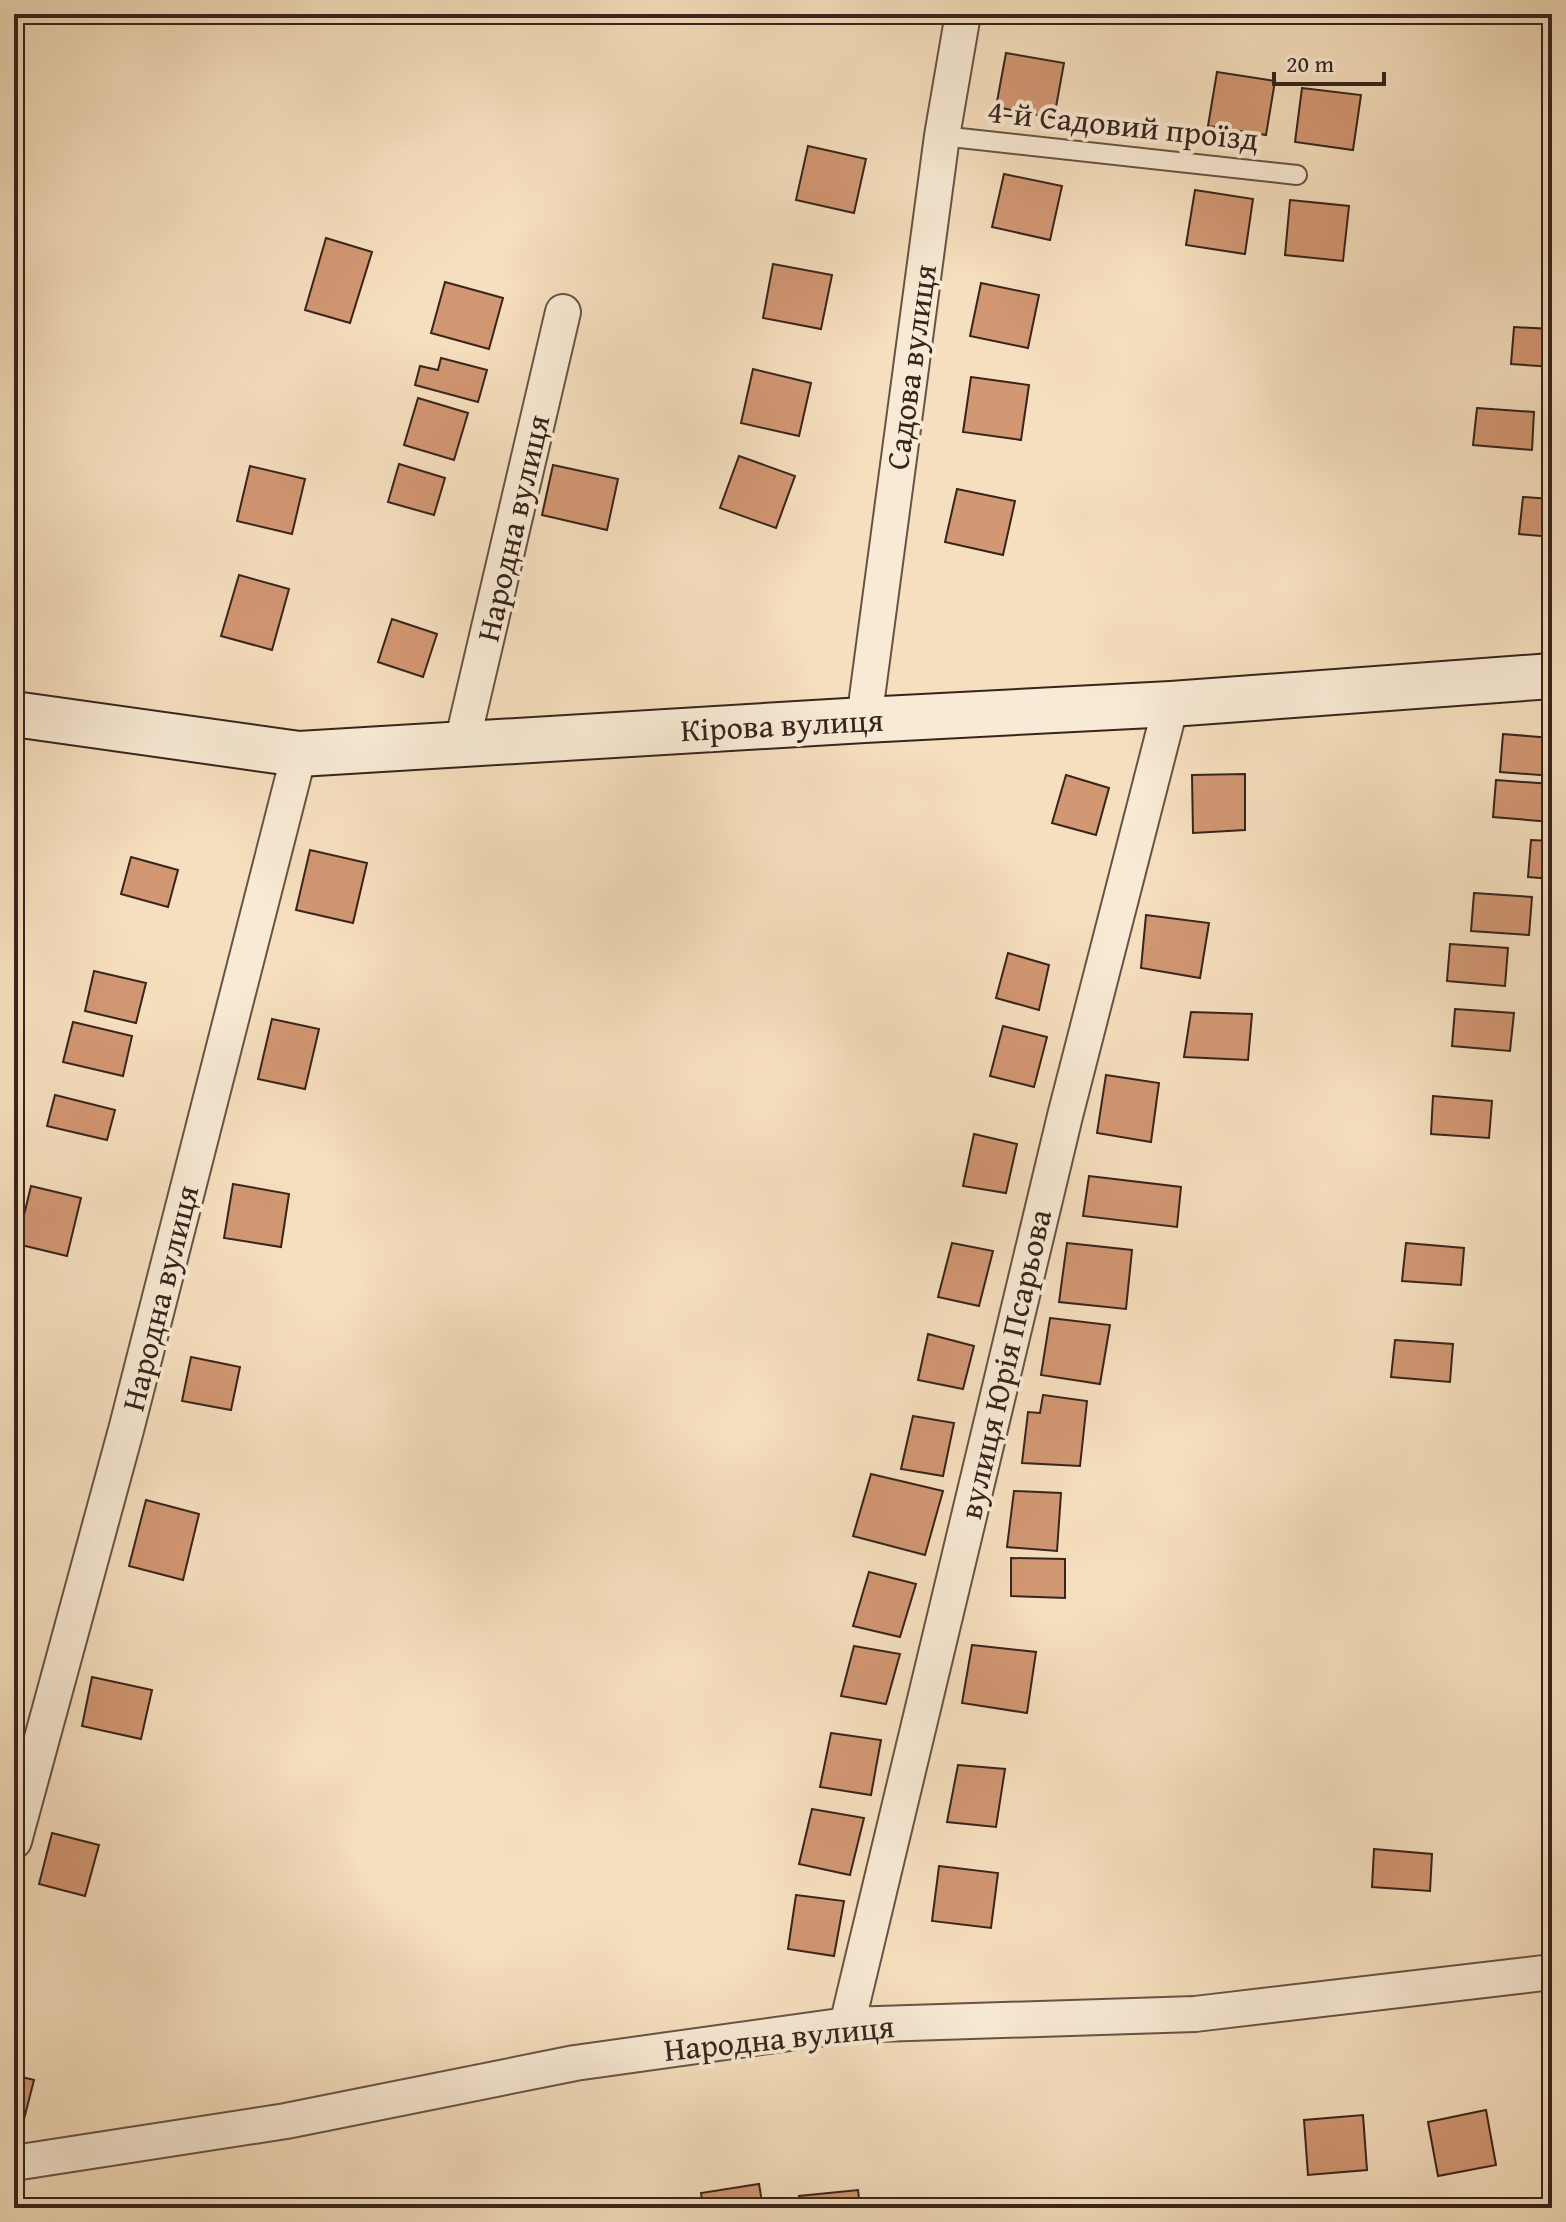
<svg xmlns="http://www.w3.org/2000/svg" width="1566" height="2222" font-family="'Gentium Book Plus',serif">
<rect width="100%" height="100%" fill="#f6dfbe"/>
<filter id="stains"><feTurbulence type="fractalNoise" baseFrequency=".0025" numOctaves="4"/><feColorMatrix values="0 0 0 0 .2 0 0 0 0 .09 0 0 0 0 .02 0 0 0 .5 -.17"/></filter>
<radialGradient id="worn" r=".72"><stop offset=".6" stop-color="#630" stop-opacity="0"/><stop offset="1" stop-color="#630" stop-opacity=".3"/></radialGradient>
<!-- building -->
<path fill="#d29773" stroke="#37241d" stroke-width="2" d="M1006 53 1064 63 1054 118 996 107Z
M1217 72 1275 81 1266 135 1208 126Z
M1302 88 1361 95 1353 150 1295 142Z
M808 146 866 159 854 213 796 200Z
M1004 174 1062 186 1050 240 992 227Z
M1195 190 1253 199 1245 254 1186 245Z
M1545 197H1552V235L1543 234Z
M1290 200 1349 206 1343 261 1285 255Z
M326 238 372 252 350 323 305 310Z
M773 264 832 275 821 329 763 318Z
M445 282 503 298 489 349 431 333Z
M981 283 1039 295 1028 348 970 336Z
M1514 327 1552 329V367L1511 364Z
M441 358 487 370 478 402 415 385 420 366 438 370Z
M753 369 811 383 799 436 741 423Z
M971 377 1029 385 1021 440 963 432Z
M418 398 468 413 454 460 404 445Z
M1477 408 1534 412 1532 450 1473 445Z
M739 456 795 476 776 528 720 508Z
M399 464 445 478 434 515 388 502Z
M553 465 618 479 607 530 542 515Z
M250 466 305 479 292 534 237 521Z
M957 489 1015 501 1003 555 945 542Z
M1523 497 1552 499V537L1519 534Z
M239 575 289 589 272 650 221 636Z
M392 619 437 634 423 677 378 662Z
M1503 734 1552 738V776L1500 772Z
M1245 774V830L1193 833 1192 775Z
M1066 775 1109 788 1096 835 1052 823Z
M1496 780 1552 784 1551 822 1493 817Z
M1531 840 1552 841V879L1528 877Z
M310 850 367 863 353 923 296 910Z
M131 857 178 870 168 907 121 894Z
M1474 893 1532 897 1529 935 1471 931Z
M1146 915 1209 923 1200 978 1141 968Z
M1450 944 1508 948 1505 986 1447 981Z
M1008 953 1049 965 1039 1010 996 998Z
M94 971 146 983 136 1023 85 1011Z
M1455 1009 1514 1013 1510 1051 1452 1046Z
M1191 1012 1252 1014 1248 1060 1184 1057Z
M272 1019 319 1029 305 1089 258 1079Z
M73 1022 132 1036 123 1076 63 1062Z
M1003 1026 1047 1037 1034 1087 990 1076Z
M1106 1075 1159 1083 1151 1142 1097 1133Z
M55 1095 115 1110 107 1140 47 1126Z
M1433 1096 1492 1101 1489 1138 1431 1134Z
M974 1134 1017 1144 1006 1193 963 1186Z
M1089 1176 1181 1187 1177 1227 1083 1216Z
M233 1184 289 1194 281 1247 224 1238Z
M31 1186 81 1198 67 1256 17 1244Z
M952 1243 993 1251 979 1306 938 1297Z
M1067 1243 1132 1250 1126 1309 1059 1302Z
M1406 1243 1464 1248 1461 1285 1402 1281Z
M1050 1318 1110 1325 1100 1384 1041 1375Z
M928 1334 974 1346 963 1389 918 1380Z
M1395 1340 1453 1344 1450 1382 1391 1377Z
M191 1357 240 1367 231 1410 182 1401Z
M1043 1395 1087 1401 1080 1466 1022 1463 1028 1412 1040 1413Z
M913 1416 954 1423 943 1476 901 1469Z
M871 1474 943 1491 925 1555 853 1536Z
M1014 1491 1061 1493 1057 1551 1007 1547Z
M146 1500 199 1514 183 1580 129 1566Z
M1011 1558 1065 1559V1598L1011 1596Z
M869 1572 916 1584 900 1637 853 1626Z
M972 1645 1036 1652 1027 1713 962 1703Z
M854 1646 900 1654 886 1704 841 1696Z
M92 1677 152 1690 141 1739 82 1726Z
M831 1733 881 1740 871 1795 820 1787Z
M958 1765 1005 1769 996 1827 947 1822Z
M812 1809 864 1818 850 1875 799 1864Z
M52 1833 99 1845 85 1896 39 1884Z
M1374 1849 1432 1854 1430 1891 1372 1887Z
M939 1866 998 1873 991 1928 932 1921Z
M796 1895 844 1901 834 1956 788 1949Z
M14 2075 34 2080 22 2127 14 2125Z
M1486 2110 1496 2165 1438 2176 1428 2122Z
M1363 2115 1367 2170 1308 2175 1304 2120Z
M759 2184 763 2208H703L701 2193Z
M858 2190 860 2208H800L799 2196Z
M657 2199 658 2208H603Z"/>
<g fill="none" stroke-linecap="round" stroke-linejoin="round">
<!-- lane casing -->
<g stroke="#675345" stroke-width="22">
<path id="lane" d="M942 136 1297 175"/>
</g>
<!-- street casing -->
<g stroke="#675345" stroke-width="38">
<path id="street" d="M864 720 942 136 963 14
M462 743 563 312
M14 1841 126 1430 299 754
M847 2025 1065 1116 1171 704
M14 2163 286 2121 575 2063 847 2025 1195 2014 1552 1972"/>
</g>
<!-- secondary casing -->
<g stroke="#37241d" stroke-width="48">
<path id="secondary" d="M14 714 299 754 864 720 1171 704 1552 676"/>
</g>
<!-- lane -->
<use href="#lane" stroke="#f9ead5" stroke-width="18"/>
<!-- street -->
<use href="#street" stroke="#f9ead5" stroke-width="34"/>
<!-- secondary -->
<use href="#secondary" stroke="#f9ead5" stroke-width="44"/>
</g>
<g text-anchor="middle" stroke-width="8" stroke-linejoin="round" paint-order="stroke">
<!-- street labels -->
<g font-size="32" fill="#37241d" stroke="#f9ead5">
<text transform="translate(1123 125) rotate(6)" y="11">4-й Садовий проїзд</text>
<text transform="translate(911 367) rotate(-82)" y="11">Садова вулиця</text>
<text transform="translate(513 528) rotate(-77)" y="11">Народна вулиця</text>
<text transform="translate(782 725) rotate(-3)" y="11">Кірова вулиця</text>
<text transform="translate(160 1298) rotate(-76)" y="11">Народна вулиця</text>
<text transform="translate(1005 1364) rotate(-77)" y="11">вулиця Юрія Псарьова</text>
<text transform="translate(779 2038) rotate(-6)" y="11">Народна вулиця</text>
</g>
</g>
<!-- margin -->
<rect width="1566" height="2222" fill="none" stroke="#f6dfbe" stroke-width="48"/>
<rect x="16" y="16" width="1534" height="2190" fill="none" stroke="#37241d" stroke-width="4"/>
<rect x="24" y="24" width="1518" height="2174" fill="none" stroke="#37241d" stroke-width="2"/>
<!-- scale -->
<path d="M1274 72v12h110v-12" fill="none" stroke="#37241d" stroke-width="4"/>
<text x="1286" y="72" font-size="24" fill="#37241d" stroke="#f9ead5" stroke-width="6" paint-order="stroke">20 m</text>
<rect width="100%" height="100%" filter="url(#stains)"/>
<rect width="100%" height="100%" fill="url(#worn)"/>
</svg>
